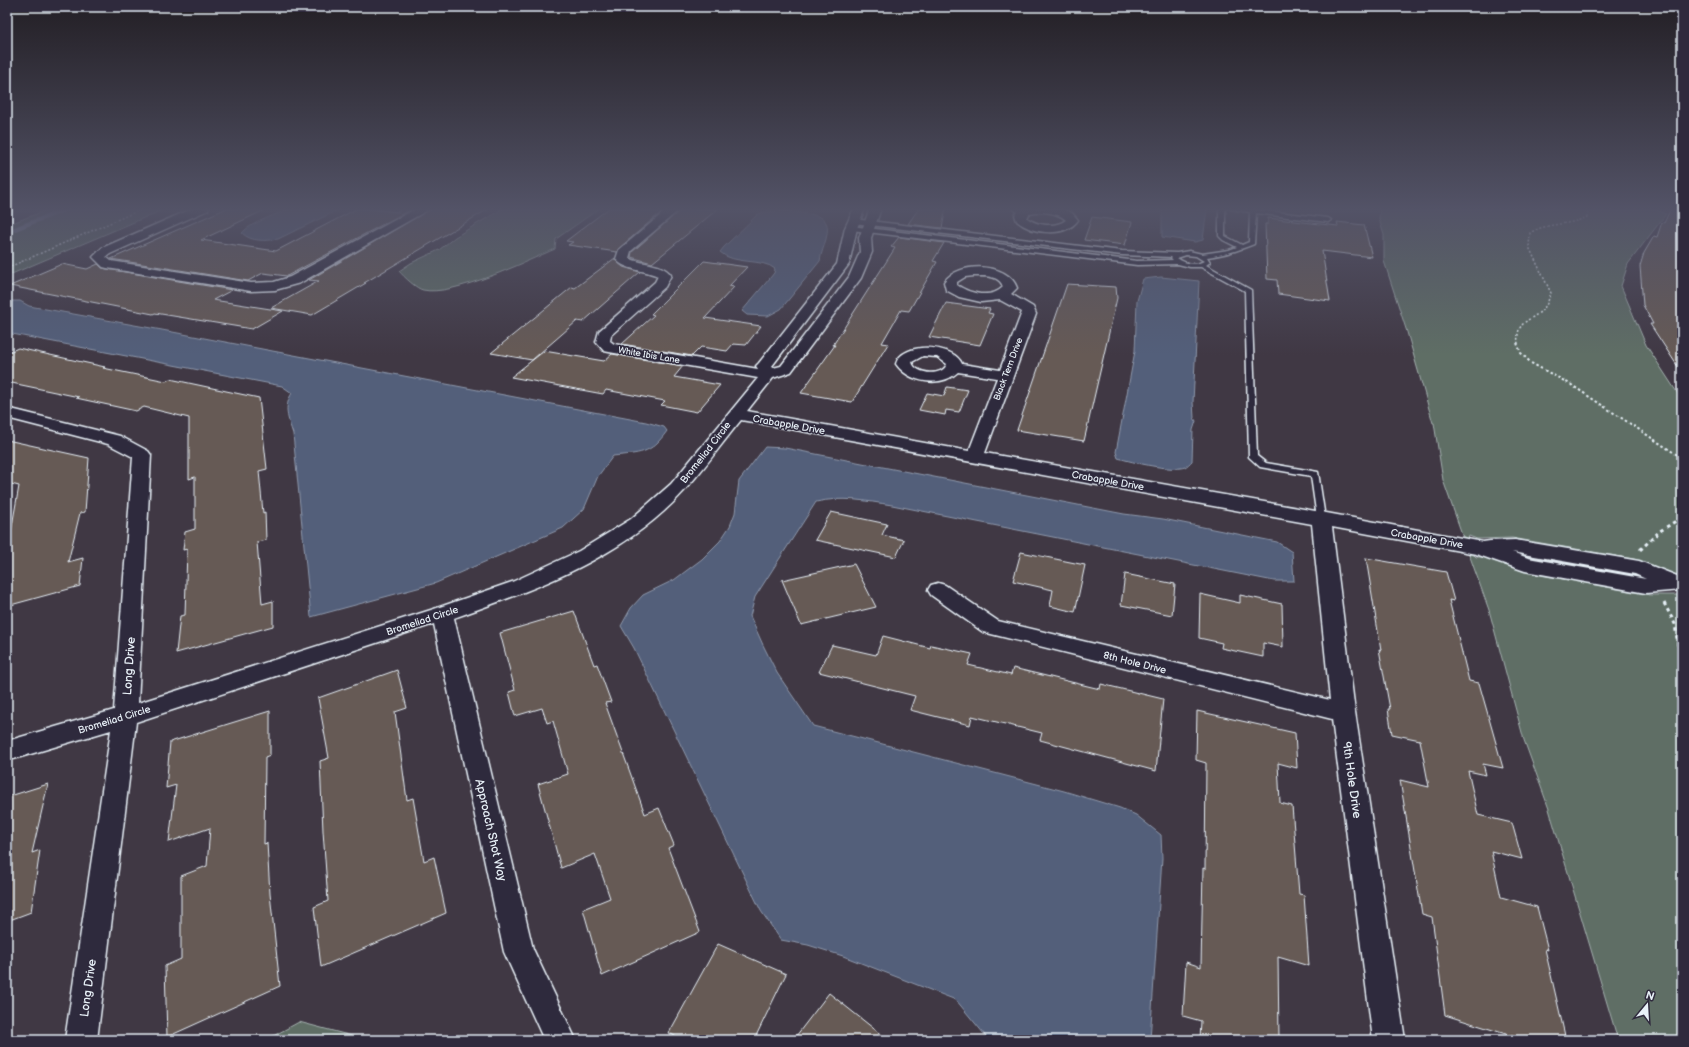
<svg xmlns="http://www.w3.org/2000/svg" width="1689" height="1047" font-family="'Balsamiq Sans',sans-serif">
<rect width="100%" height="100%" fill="#403844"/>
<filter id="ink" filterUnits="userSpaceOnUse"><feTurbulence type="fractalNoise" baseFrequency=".025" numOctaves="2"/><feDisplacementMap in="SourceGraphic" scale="8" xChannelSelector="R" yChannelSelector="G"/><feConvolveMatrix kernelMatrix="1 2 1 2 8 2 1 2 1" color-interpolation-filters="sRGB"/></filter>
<g filter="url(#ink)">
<!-- green -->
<path fill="#5e6e65" stroke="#a3b0ae" d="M52 208H167L7 276V225Z
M504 208H600L556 239 555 249C527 261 452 297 423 290 417 289 404 277 399 271L411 263 439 250 455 237Z
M1380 208H1651L1666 214 1628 264 1621 286 1646 345 1682 400V574L1675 575 1634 559 1512 538 1477 539 1469 536 1468 538 1463 537 1443 480 1434 423H1433L1407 332 1384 261V235L1379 219Z
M1469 554 1474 555 1476 557H1484L1529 573 1650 595H1682V1040H1618L1549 809 1524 740 1489 610Z
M299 1022 367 1040H266Z"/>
<!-- water -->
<path fill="#525e7a" stroke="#8e99ac" d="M291 208H342L278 239C266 241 251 242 242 233 251 222 279 214 291 208Z
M1162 208H1207L1203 240 1195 242 1162 237Z
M783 211C791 212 821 213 825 221 829 226 827 234 826 239 824 247 821 253 820 261L781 309 768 316 747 315 742 311 770 278 774 273 775 269C763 258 733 265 720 252L724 247 758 214 765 212Z
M1161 277 1199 281 1193 402 1194 418 1196 421 1193 430 1192 461C1190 463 1187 466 1185 467 1172 472 1132 462 1118 458L1116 452 1135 351 1137 301 1143 279Z
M7 301H20L29 306 162 330 646 422 664 427 667 431C650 455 640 453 613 456L598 476 584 509 563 528 436 583 311 617 293 434C288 418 283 408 292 393L282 386 7 333Z
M765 447 785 448 1124 514 1163 519 1277 542 1292 552 1294 581H1274L892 505C866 501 842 496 816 502L755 597 750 616 763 645 777 673 813 726 1064 791 1120 808 1136 815 1161 835 1162 858 1150 1040H989L956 1000 843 956 808 945 781 940 761 911 634 648 621 626 631 608 643 595 674 580 702 559 720 541 730 526 735 513 739 481Z"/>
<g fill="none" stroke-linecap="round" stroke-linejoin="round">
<!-- stream -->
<path stroke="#8e99ac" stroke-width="4.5" d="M7 232 69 208"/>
</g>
<!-- building -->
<path fill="#665a55" stroke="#e8f1f8" d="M227 208H269L201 240 276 251 358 208 399 212V208H413L287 276 263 273 248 281 111 259Z
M432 208H490L364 283H366L312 315 271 308 319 281 309 280Z
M609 208H628L660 212 661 208H666L618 249 617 252 568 245 573 242 566 241Z
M682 208H719L652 263 631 257 632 252Z
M919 208H946L942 228 908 224Z
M1671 208H1682V373L1650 324H1653L1643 305 1640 266 1644 253 1654 236 1657 237 1662 222 1664 223Z
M1092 217 1132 222 1125 245 1084 240Z
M1268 218 1338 226 1337 222 1364 225 1372 257 1322 251 1330 301 1278 294 1277 280 1267 279 1265 224H1268Z
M899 237 944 243 933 261 937 262 909 311 901 310 882 343 888 344 852 402 801 393 835 345H833L895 248 891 247Z
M615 258V260L623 267 640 272 583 322 577 321 532 360 491 353 572 287 575 288Z
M704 261 747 267 729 286 734 287 705 318 761 326 746 345 733 344 727 351 701 347 692 356 622 344 654 315 651 314Z
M62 264 87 269 98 264 102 268 107 269 232 290 213 300 283 311 252 329 155 313 153 314 10 286Z
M1067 284 1116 287 1117 298 1084 441 1017 430Z
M946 303 990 309 988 313 993 314 980 345 929 337Z
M18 348 105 367 103 368 166 381 170 379 259 398 267 469 259 471 263 513 265 512 266 540 257 542 262 604 273 601V626L176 653 180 616 185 615 187 549 183 550 185 532 195 529V477L189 479V418L144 407 136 411 76 398 79 397 7 382V353Z
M544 351 604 361 612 354 683 366 674 377 720 385 697 412 661 405 665 401 606 390 603 394 511 377Z
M947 387 968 390 959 412 946 410 945 415 919 410 927 393 944 396Z
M7 440 89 458 85 512 80 513 68 562 83 558 80 586 7 606V555L19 486 7 483Z
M831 512 887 524 882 535 904 540 896 557 815 540Z
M1021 552 1085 565 1075 612 1050 606 1053 590 1013 581Z
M1366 558 1446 572 1454 601 1449 600 1469 681 1479 683 1503 768 1483 764 1486 775 1468 771 1478 815 1512 823 1522 859 1491 851 1501 897 1537 907 1548 950 1545 949 1566 1040H1525L1445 1015 1432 917 1422 914 1400 780 1429 787 1420 740 1392 734 1388 709H1390L1379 649 1381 650Z
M854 564 876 607 801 625 782 580Z
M1125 574 1175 584 1172 615 1121 605Z
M1200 594 1240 603V595L1282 604 1283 647 1263 643V657L1221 648 1222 643 1199 638Z
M574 611 594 665 597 664 611 702 605 703 645 814 659 808 674 845 668 848 700 932 602 976 583 909 610 898 595 854 561 868 538 784 568 774 553 721 547 723 542 708 515 716 509 692 515 690 500 633Z
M883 636 930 648 931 645 972 654 968 665 1011 675 1013 668 1100 689 1101 684 1163 699 1156 771 1040 740 1042 733 972 716 970 725 910 710 915 696 819 672 832 645 876 655Z
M397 670 407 708 395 712 407 800 413 798 424 861 434 857 446 913 321 967 314 907 328 901 323 831 320 761 329 758 318 698Z
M270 711V755L265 757 264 844 267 843 270 894 280 986 167 1037 165 966 181 959V876L207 866 210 828 169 842 176 785 166 788 170 742Z
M1197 711 1295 733 1297 768 1278 763 1280 803 1292 806 1299 894 1304 895 1309 966 1278 957 1279 1040H1200L1201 1021 1183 1016 1186 962 1201 967 1203 868 1205 869 1206 763 1196 760Z
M48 784 32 853 40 850 31 912 7 921V797Z
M718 944 786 974 754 1040H683L669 1033Z
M829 993 888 1040H793Z"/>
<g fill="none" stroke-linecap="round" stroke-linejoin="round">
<!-- lane casing -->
<g stroke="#e8f1f8" stroke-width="3">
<path id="lane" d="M1219 208H1243L1328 218 1331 220 1328 222 1256 213 1254 244C1236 251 1227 254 1207 257L1210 262 1206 265 1251 290 1257 456 1266 463 1318 472 1325 518 1324 520H1318L1317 518 1311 476 1260 467 1249 457 1245 291 1201 267H1190L1178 264 1137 265 851 230 848 228 851 226 1137 261 1173 260 1171 258 1172 257 1122 255 853 223 850 221 853 219 1122 251 1177 253 1189 251 1202 254 1229 250 1237 247 1223 240 1219 236ZM1225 208 1250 212 1249 242 1242 245 1225 236ZM1186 255 1196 256 1204 261C1195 266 1185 264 1177 258Z"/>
</g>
<!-- street casing -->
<g stroke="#e8f1f8" stroke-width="3">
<path id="street" d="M194 208H209L208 210 110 254 106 257 111 261 251 283 274 282 290 277 417 208H431L300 283 275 290 251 291 107 268 103 267 93 257 102 248Z
M669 208H681L631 251 629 258C641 265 662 262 671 275L665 287 611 335 610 341 614 344 758 369 756 366 759 363 837 264 845 228 854 208H865L857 228 849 264 772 366 773 368 781 366 849 277 860 252 859 238 870 208H881L871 238 872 252 861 278 791 372 773 378 747 411 969 451 997 378 958 372C941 388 909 383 896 364 902 341 954 344 962 364L1000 370 1022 312 1000 300 981 302 959 297 946 290 944 282C958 261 1008 262 1017 288L1011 294 1033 307 1036 314 985 453 1321 512 1483 542 1490 541 1515 540 1639 561 1682 578V590L1646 593 1525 571 1476 554 1332 527 1355 712 1405 1040H1373L1332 719 983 632 931 595 928 590 931 585 938 583 945 585 998 621 1330 700 1312 524 741 420C722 443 704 469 684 491 624 558 535 589 454 618L533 949 576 1040H544L504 952 434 624 136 722 97 1040H65L111 730 7 761V741L114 710 133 457 108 444 7 418V408L120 436 148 451 151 455 138 703 434 609 512 582 579 551 631 519 671 484 758 378 609 352 604 351 596 342 599 331 655 282 658 276C646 270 624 270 616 259L619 250ZM974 276C984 276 1000 275 1003 287 991 299 970 294 957 285V282L965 277ZM923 356 937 357 947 364C943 377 915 375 912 362ZM1512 552 1635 574 1646 579 1528 558Z
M1012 208H1060L1072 213 1078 220C1065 238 1032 234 1017 221L1015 215 1018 212ZM1043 212C1051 213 1060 214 1066 220 1056 228 1037 226 1027 218L1029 214Z"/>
</g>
<!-- path-far2 -->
<path stroke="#e8f1f8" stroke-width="1.5" stroke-dasharray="2 2" stroke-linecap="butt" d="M7 268 144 208
M1518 344C1515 319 1532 322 1544 308 1548 303 1549 298 1551 293L1529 247 1530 233C1547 222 1569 226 1587 217L1589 208"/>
<!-- path-far1 -->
<path stroke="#e8f1f8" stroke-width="2" stroke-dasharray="2.5 2.5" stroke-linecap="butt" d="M1517 343 1521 353 1531 363 1570 384 1682 458
M1678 520 1682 517"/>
<!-- path -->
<path stroke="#e8f1f8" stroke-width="3" stroke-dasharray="3.5 3.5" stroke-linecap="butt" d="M1640 550 1660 531 1679 519
M1664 603 1675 624 1679 653 1682 662"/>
<!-- lane -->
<use href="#lane" fill="#2f2a3d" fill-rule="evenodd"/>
<!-- street -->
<use href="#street" fill="#2f2a3d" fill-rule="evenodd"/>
</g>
</g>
<!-- sky -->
<linearGradient id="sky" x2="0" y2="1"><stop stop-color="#231f25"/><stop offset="0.59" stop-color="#535367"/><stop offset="1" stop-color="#535367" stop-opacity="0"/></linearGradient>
<rect width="1689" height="355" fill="url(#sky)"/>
<g text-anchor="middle" stroke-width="3" stroke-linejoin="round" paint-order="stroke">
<!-- far-street labels -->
<g font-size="9" fill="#e8f1f8" stroke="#2f2a3d">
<text transform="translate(649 355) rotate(10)" y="3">White Ibis Lane</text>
<text transform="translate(1008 369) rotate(-69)" y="3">Black Tern Drive</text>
</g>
<!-- street labels -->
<g font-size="10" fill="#e8f1f8" stroke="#2f2a3d">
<text transform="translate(789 424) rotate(10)" y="4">Crabapple Drive</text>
<text transform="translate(705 452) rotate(-52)" y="4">Bromeliad Circle</text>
<text transform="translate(1108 480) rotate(10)" y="4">Crabapple Drive</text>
<text transform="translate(1427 538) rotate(10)" y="4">Crabapple Drive</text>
<text transform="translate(422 620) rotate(-18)" y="4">Bromeliad Circle</text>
<text transform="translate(1135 662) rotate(14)" y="4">8th Hole Drive</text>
<text transform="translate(114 719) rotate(-17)" y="4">Bromeliad Circle</text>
</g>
<!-- near-street labels -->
<g font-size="12" fill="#e8f1f8" stroke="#2f2a3d">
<text transform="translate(129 666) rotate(-86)" y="4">Long Drive</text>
<text transform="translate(1352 780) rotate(82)" y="4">9th Hole Drive</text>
<text transform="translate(491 830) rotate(77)" y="4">Approach Shot Way</text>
<text transform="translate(88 988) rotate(-82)" y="4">Long Drive</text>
</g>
</g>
<!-- margin -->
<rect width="1689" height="1047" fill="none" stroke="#2f2a3d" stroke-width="24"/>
<rect x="12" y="12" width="1665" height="1023" fill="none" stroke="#e8f1f8" stroke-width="1.5" filter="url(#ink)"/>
<!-- north arrow -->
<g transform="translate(1647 1005) rotate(18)" stroke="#2f2a3d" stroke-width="3" paint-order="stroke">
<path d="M0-3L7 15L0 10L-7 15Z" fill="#e8f1f8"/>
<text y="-6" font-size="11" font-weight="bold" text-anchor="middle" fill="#e8f1f8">N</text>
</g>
</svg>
